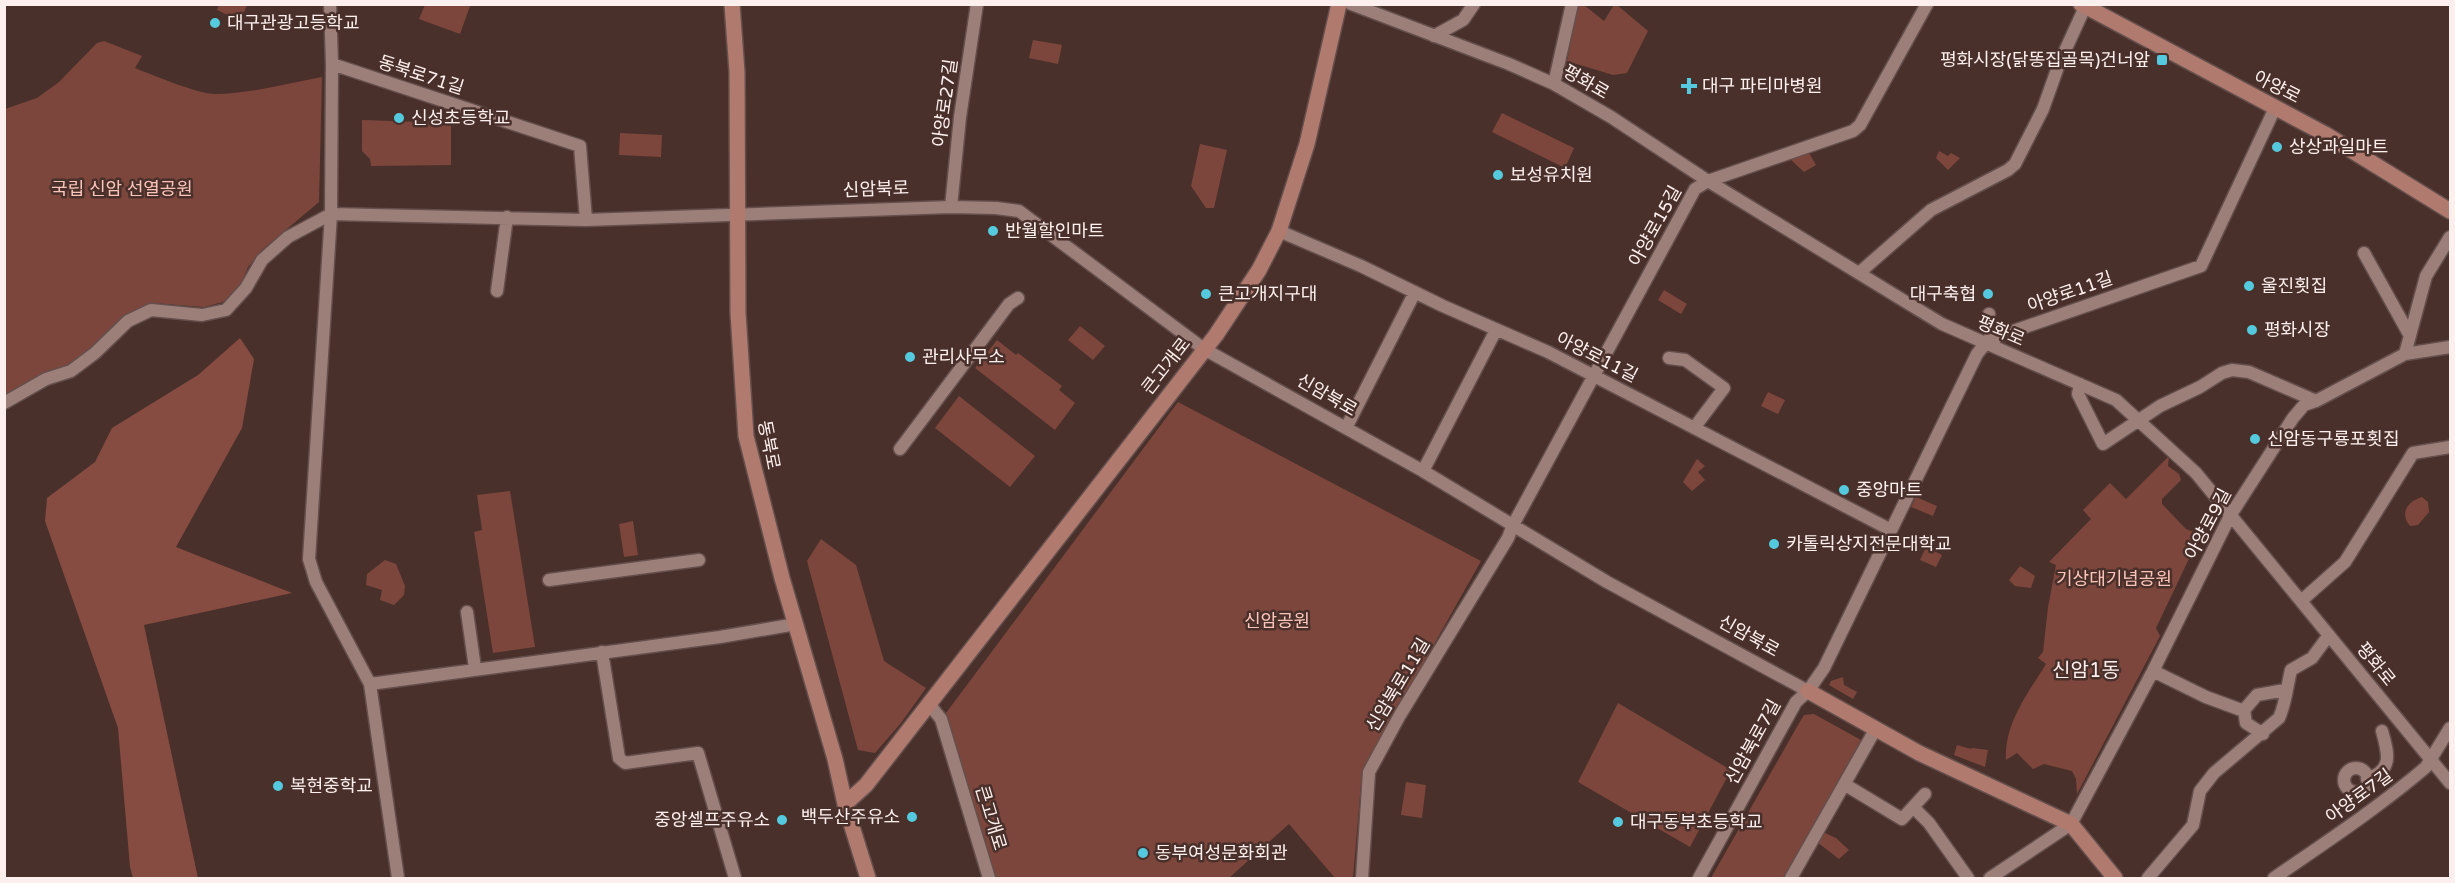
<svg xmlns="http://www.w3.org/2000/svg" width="2455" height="883" font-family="'Varela Round','Noto Sans KR',sans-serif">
<rect width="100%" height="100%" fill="#49302b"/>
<!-- green -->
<path fill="#7d463c" d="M467 4 470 6 460 34 419 19 425 5Z
M219 5V4L247 5 240 21 217 10Z
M1578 5H1584L1604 21 1614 5H1617L1648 31 1627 73 1613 75 1567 61Z
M1033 40 1062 45 1058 64 1029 58Z
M104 41 142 56 135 68C153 75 198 94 215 94 250 94 288 83 322 77L319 202 262 250 248 267 240 287 223 302 204 307 153 303 128 314 73 367 5 400V109L37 98 59 82 97 43Z
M1502 113 1574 148 1565 168 1492 132Z
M362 120 451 123V165L371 166 370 159 362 151Z
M620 133 662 135 661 157 619 155Z
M1200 144 1227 150 1214 208H1206L1191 186Z
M1939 151 1948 156 1951 153 1960 158 1948 170 1936 158Z
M1809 153 1816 165 1804 172 1790 159Z
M1664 290 1687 304 1681 314 1658 300Z
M1080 326 1105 346 1093 360 1068 340Z
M997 340 1016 355 1018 353 1062 386 1059 390 1075 403 1055 430 975 368Z
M1768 392 1785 400 1778 414 1761 406Z
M959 396 1035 456 1010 487 935 428Z
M1178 402 1481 561 1362 772 1353 878H1335L1289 824 1229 878H993L943 717Z
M2169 456 2168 466 2179 474 2181 480 2162 499V504L2186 529 2194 532 2197 538V542L2156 628 2160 636 2077 794 2076 779 2072 771 2044 764 2033 769 2017 753 2006 760C2004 724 2028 693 2046 664L2038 658 2043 652 2048 607 2056 565 2049 562 2091 519 2083 510 2110 483 2126 499Z
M1697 459 1705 466 1698 472 1705 480 1692 491 1683 482Z
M510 491 535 647 493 653 474 532 482 530 477 495Z
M1916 497 1937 506 1933 516 1911 507Z
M2422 497 2428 502 2429 512 2418 525 2410 526C2399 513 2408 501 2422 497Z
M633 521 638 555 624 557 619 524Z
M821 539 856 565 884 661 926 688 901 723 875 753 858 750 807 561Z
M1926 547 1942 555 1936 567 1920 560Z
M385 560 396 564 405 586 404 595 394 605 380 600 382 590 366 585 367 574Z
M2020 566 2035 576 2031 588 2015 586 2009 580Z
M1843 677 1844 685 1857 692 1853 699 1829 685 1831 681Z
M1618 703 1731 770 1690 847 1578 782Z
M1814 714 1861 740 1783 878H1711L1798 725 1804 715Z
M1957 745 1971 749 1972 748 1988 750 1985 767 1954 755Z
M1406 782 1426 785 1422 818 1401 815Z
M1823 832 1836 838 1849 850 1839 859 1817 842Z"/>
<!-- forest -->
<path fill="#864b41" d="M240 338 254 359 242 428 176 547 292 593 144 625 198 878H133L130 867 118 728 45 521 47 498 95 462 112 428 198 375Z"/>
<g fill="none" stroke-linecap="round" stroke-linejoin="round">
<!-- minor casing -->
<g stroke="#644f4c" stroke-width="15">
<path id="minor" d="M330 4 332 64 331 214 586 220
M1351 4 1509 64 1554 84 1611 117 1708 181 1942 324 2116 400 2196 473 2450 783
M1434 36 1463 20 1474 4
M332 64 580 146 586 220 951 207 996 208 1019 211 1204 349 1423 471 1607 582 1808 691
M1554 84 1572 4
M951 207 960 117 977 4
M331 214 309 559 316 582 370 684 398 878
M1279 231 1361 266 1443 306 1548 352 1891 530
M2364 253 2409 334
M1859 273 1931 210 2008 170 2015 164 2043 109 2059 64 2085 7
M497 291 507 217
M1989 314 1988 327 1992 340
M2405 354 2450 347
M1669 358 1685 360 1724 388 1694 428
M2080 384 2078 394 2103 444 2160 406 2200 387 2222 373 2232 370 2249 372 2316 401
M4 403 46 379 71 371 95 353 128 321 151 310 202 315 226 310 246 288 262 260 288 237 331 214
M1346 428 1415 292
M900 449 1009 304 1018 298
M1423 471 1496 330
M549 580 699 560
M2301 601 2345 562 2413 453 2450 447
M467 612 475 668
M602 652 619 758 625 763 698 753 735 878
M2153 671 2206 697 2244 711
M370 684 720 637 796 624
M929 704 941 719 989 878
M2263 734 2246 723 2244 710 2257 695 2285 690
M2344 780a12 12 0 1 1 24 0a12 12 0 1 1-24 0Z
M2367 779C2394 770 2388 753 2382 731
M1844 784 1902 819 1925 794
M1913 807 1929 823 1968 878
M1362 878 1369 772 1400 715 1508 538 1513 525 1695 189 1708 181 1853 131 1860 125 1927 4
M1699 878 1796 702 1808 691 1824 668 1977 354 1985 344 1999 336 2201 266 2275 108
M1791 878 1875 730
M1990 878 2071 824 2153 671 2230 516 2293 418 2304 405 2316 401 2405 354 2426 276 2450 237
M2148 878 2193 825 2200 791 2214 773 2279 718C2286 703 2287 686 2291 670L2312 658 2329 635
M2274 878C2326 842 2378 808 2426 767L2450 728"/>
</g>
<!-- major casing -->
<g stroke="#644f4c" stroke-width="18">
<path id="major" d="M732 4 737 72 738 313 746 436 782 578 835 759 845 804 868 878
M2081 4 2325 134 2450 211
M1808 691 1919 753 2071 824 2115 878
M845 804 866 785 1216 335 1259 270 1279 231 1307 144 1339 4"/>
</g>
<!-- minor -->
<use href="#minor" stroke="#9d7f79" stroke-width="12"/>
<!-- major -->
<use href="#major" stroke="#b17a6f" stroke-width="15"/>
</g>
<!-- markers -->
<g fill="#55cade" stroke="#49302b" stroke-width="2">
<circle cx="215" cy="23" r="6"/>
<rect x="2156" y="54" width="12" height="12" rx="3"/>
<path d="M1686 77h6v6h6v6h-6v6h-6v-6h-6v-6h6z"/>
<circle cx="399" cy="118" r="6"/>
<circle cx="2277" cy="147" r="6"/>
<circle cx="1498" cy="175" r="6"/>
<circle cx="993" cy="231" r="6"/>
<circle cx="2249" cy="286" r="6"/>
<circle cx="1206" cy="294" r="6"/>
<circle cx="1988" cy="294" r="6"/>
<circle cx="2252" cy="330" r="6"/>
<circle cx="910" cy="357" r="6"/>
<circle cx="2255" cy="439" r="6"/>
<circle cx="1844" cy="490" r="6"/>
<circle cx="1774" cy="544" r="6"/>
<circle cx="278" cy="786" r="6"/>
<circle cx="912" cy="817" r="6"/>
<circle cx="782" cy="820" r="6"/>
<circle cx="1618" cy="822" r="6"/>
<circle cx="1143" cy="853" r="6"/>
</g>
<g text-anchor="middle" stroke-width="5" stroke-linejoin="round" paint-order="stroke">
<!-- poi labels -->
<g font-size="18" fill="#fdefed" stroke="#49302b" text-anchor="start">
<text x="227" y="29">대구관광고등학교</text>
<text x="2150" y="66" text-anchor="end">평화시장(닭똥집골목)건너앞</text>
<text x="1702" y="92">대구 파티마병원</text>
<text x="411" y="124">신성초등학교</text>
<text x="2289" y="153">상상과일마트</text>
<text x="1510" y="181">보성유치원</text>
<text x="1005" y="237">반월할인마트</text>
<text x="2261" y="292">울진횟집</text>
<text x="1218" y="300">큰고개지구대</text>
<text x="1976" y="300" text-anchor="end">대구축협</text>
<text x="2264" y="336">평화시장</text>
<text x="922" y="363">관리사무소</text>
<text x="2267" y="445">신암동구룡포횟집</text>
<text x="1856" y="496">중앙마트</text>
<text x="1786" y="550">카톨릭상지전문대학교</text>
<text x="290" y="792">복현중학교</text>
<text x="900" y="823" text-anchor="end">백두산주유소</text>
<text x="770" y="826" text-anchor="end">중앙셀프주유소</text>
<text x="1630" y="828">대구동부초등학교</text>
<text x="1155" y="859">동부여성문화회관</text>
</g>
<!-- street labels -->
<g font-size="18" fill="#fdefed" stroke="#49302b">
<text transform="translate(421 75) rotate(18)" y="6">동북로71길</text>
<text transform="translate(1586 82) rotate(30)" y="6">평화로</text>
<text transform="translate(2277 87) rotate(27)" y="6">아양로</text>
<text transform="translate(945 103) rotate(-82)" y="6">아양로27길</text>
<text transform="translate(876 189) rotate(-2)" y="6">신암북로</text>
<text transform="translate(1655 226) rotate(-61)" y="6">아양로15길</text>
<text transform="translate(2070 292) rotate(-19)" y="6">아양로11길</text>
<text transform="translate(2001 331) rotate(23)" y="6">평화로</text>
<text transform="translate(1597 357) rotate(27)" y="6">아양로11길</text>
<text transform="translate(1166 366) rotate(-52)" y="6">큰고개로</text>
<text transform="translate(1327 395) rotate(30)" y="6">신암북로</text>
<text transform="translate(769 445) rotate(79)" y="6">동북로</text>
<text transform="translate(2208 524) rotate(-62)" y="6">아양로9길</text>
<text transform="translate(1749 636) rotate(29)" y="6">신암북로</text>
<text transform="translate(2376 664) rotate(51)" y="6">평화로</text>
<text transform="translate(1398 685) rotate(-59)" y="6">신암북로11길</text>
<text transform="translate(1753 742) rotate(-61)" y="6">신암북로7길</text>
<text transform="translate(2359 796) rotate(-36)" y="6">아양로7길</text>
<text transform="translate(991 818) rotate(73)" y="6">큰고개로</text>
</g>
<!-- park labels -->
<g font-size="18" fill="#fdc5ba" stroke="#49302b">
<text x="122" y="195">국립 신암 선열공원</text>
<text x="2114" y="585">기상대기념공원</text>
<text x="1277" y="627">신암공원</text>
</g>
<!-- neighbourhood labels -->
<g font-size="20" fill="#fdefed" stroke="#49302b">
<text x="2086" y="677">신암1동</text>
</g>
</g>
<!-- border -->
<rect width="2455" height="883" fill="none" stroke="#fdefed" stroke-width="12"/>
</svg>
